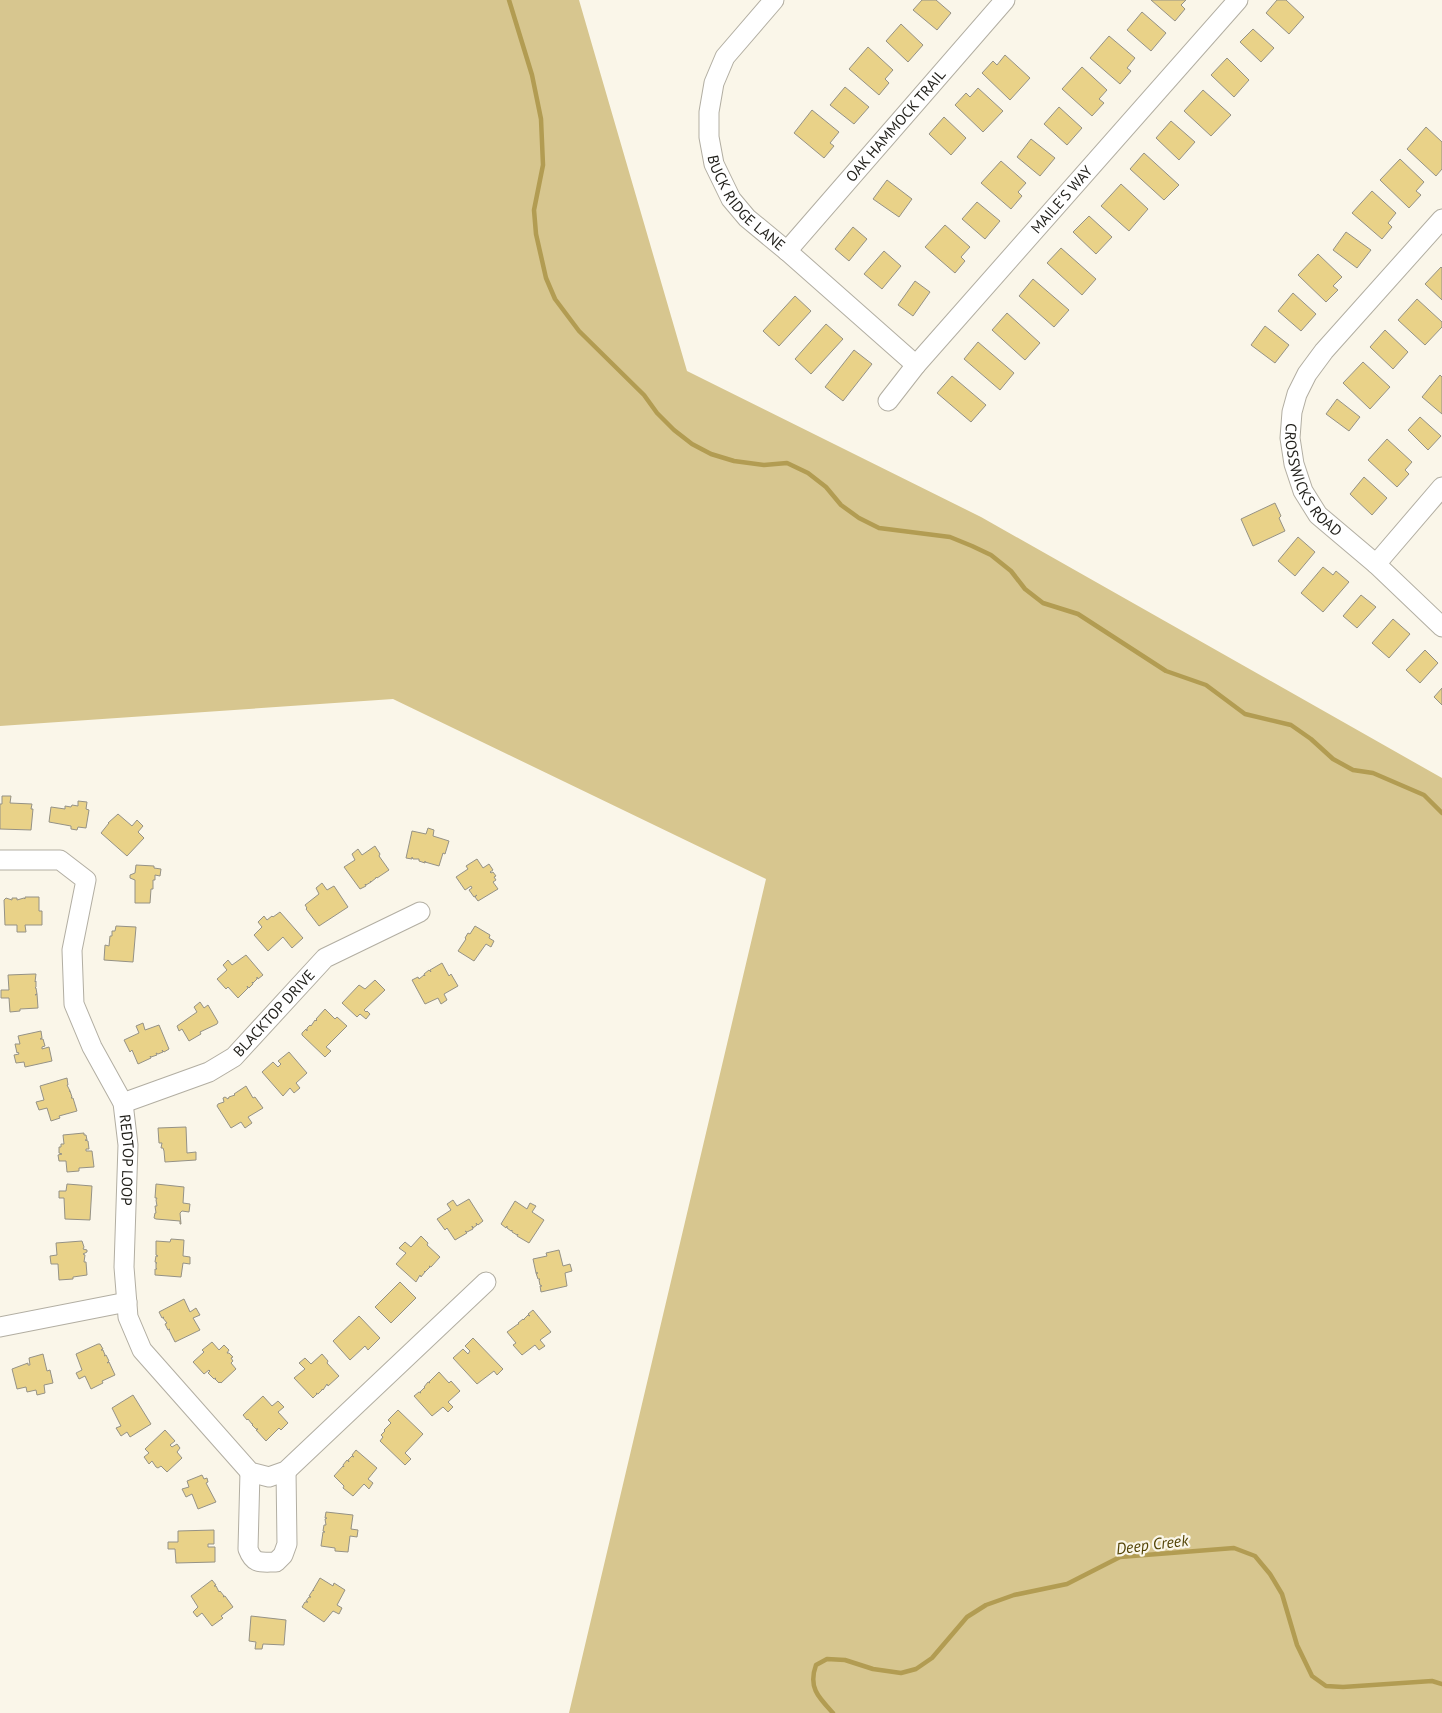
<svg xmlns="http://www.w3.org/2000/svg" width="1442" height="1713" font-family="'PT Sans',sans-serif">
<rect width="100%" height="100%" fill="#faf6e9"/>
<!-- green -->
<path fill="#d7c68f" d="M0 0H579L687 371 981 517 1442 778V1713H569L766 879 393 699 0 726Z"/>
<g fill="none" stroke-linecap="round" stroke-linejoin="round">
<!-- stream -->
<path stroke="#b29c52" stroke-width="4.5" d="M509 0 532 75 541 119 543 165 534 210 536 234 546 278 555 299 579 331 644 395 657 413 674 430 692 444 711 454 734 461 764 465 787 463 808 473 826 487 841 505 859 518 879 528 950 537 972 546 991 555 1011 571 1025 589 1043 603 1078 614 1166 671 1206 685 1245 714 1291 725 1311 739 1333 759 1353 770 1373 773 1424 795 1442 813
M833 1713C818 1697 808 1687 816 1665L827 1659 845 1660 873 1669 901 1673 916 1669 932 1658 967 1617 986 1605 1014 1595 1067 1584 1120 1557 1234 1548 1255 1556 1270 1574 1282 1594 1297 1645 1312 1676 1326 1686 1343 1687 1432 1681 1442 1684"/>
</g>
<!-- building -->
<path fill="#e9d288" stroke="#959286" d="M922 0H936L951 13 937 30 913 10Z
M1151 0H1186L1181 5 1185 9 1175 21Z
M1277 0H1286L1304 17 1289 34 1266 13Z
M1142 12 1166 33 1151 51 1127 30Z
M901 24 923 45 908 62 886 41Z
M1253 29 1274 48 1261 62 1240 42Z
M1109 36 1135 58 1127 68 1131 71 1120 84 1090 58Z
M868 47 893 70 885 79 889 83 879 95 849 69Z
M1005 55 1030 78 1010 100 982 73 993 61 997 65Z
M1227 58 1249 80 1234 97 1211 75Z
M1082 67 1107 90 1099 99 1104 103 1092 116 1062 89Z
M845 87 869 107 854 124 830 105Z
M978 88 1003 111 983 132 955 105 966 93 970 97Z
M1203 90 1231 115 1211 136 1184 111Z
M1059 107 1082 128 1067 145 1044 124Z
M812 110 839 132 830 143 834 146 824 158 794 133Z
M944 117 966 138 951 155 929 134Z
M1171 121 1195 142 1179 160 1156 138Z
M1426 127 1442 142V169L1436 176 1407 149Z
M1031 139 1055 158 1040 176 1017 157Z
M1144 153 1179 185 1164 200 1130 169Z
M1400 159 1424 182 1416 191 1421 195 1409 208 1380 180Z
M1001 161 1026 183 1018 192 1022 196 1011 209 981 183Z
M887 180 912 199 899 217 873 199Z
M1121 184 1148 209 1129 231 1101 206Z
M1372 191 1396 213 1388 223 1392 227 1382 239 1352 213Z
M977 202 1000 221 985 239 962 219Z
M1089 216 1112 237 1096 254 1073 232Z
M945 225 970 247 961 257 965 261 955 273 925 247Z
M853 227 867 239 849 261 835 249Z
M1346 232 1371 250 1357 268 1333 250Z
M1061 248 1096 279 1082 295 1047 263Z
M884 251 901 266 882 289 864 274Z
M1318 254 1342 277 1333 286 1338 290 1326 302 1298 275Z
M1441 267 1442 268V300L1425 284Z
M1033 279 1069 310 1054 327 1019 296Z
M915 281 930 292 913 316 898 305Z
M1293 293 1316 314 1301 331 1278 311Z
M795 296 811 311 779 346 763 331Z
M1417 299 1442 322V327L1425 345 1398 320Z
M1007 313 1040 343 1025 360 992 330Z
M826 324 843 339 811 374 795 359Z
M1265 326 1289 345 1275 363 1251 345Z
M1385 330 1408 352 1393 369 1370 347Z
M978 342 1014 373 1000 390 964 359Z
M854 350 872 364 843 401 825 387Z
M1363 362 1390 387 1370 409 1343 383Z
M1440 375 1442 377V414L1422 397Z
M952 376 986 405 971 422 937 393Z
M1337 399 1360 417 1349 431 1326 414Z
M1420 417 1441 436 1428 450 1408 430Z
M1387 439 1412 462 1405 470 1409 474 1397 487 1368 460Z
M1364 477 1387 498 1372 515 1350 494Z
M1275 503 1281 516 1279 518 1285 531 1253 546 1241 519Z
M1298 537 1315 552 1295 576 1278 561Z
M1323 567 1333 575 1336 571 1349 582 1323 612 1301 593Z
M1361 595 1376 607 1357 628 1343 616Z
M1393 619 1410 634 1389 658 1372 643Z
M1425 650 1438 663 1420 683 1406 670Z
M1442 688V705L1434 697Z
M2 796H11L10 803 32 804 31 809H33L31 830 0 829V804H2Z
M78 801 87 802 86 809 89 810 86 828 78 827 77 830 71 829V826L49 822 51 807 65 809V806L71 807 72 805 78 806Z
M118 814 132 826 137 820 143 826 138 832 144 838 127 856 101 833 109 823H108Z
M428 828 434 830 433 836 449 841 445 854 443 853 439 866 425 862V861V863L419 861V859H413L412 857V859L406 858 412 831 426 834Z
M375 846 380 854 379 856 389 870 377 878 376 877V878L371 882 370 881 371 882 366 885 365 884 366 886 360 889 344 867 355 860 352 854 358 849 362 855Z
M477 859 483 868 489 864 493 870 490 872 491 873 493 872 496 876 494 877 496 880 493 882 498 889 478 901 475 897 477 895 474 897 469 890 472 888 471 886 465 890 456 877 468 869 466 866Z
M136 865 154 866V868L161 869 160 876 155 875V880H153V889H151L150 903H135V880L130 878V875L135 873Z
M322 883 327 890 334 886 348 907 319 926 306 909 307 908 305 905 319 894 316 888Z
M25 897H39V911H42V925H25L26 932H17V925H5L4 900 6 898 12 900V898H17V900L24 898 25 899Z
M280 912 303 938 292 948 283 937 268 951 254 935 262 927 258 922 264 916 267 920 272 916 273 917Z
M116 926 136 927 133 962 104 960 105 945 109 946 110 936H112V931H115Z
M475 926 490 935 489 938 494 941 491 947 486 944 474 961 458 951 466 939 465 938 468 933 470 934Z
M246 955 263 975 258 979 257 977V979L253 983 252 982 253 984 249 988 247 986 248 988 238 998 228 987 226 989 217 979 227 970 223 965 228 960 232 965Z
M442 963 449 976 451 974 458 986 444 994 447 1000 441 1004 438 998 425 1004 412 980 418 977 419 979 424 975 425 976 424 974 429 970 431 972 430 970Z
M34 974H36L35 982 36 981V987L35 988H36L37 994 35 995 37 994 38 1008 20 1009V1011L10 1012 9 998H1V990H9L8 975Z
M375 980 385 990 364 1010 366 1012 367 1011 370 1014 366 1019 360 1014 357 1017 342 1003 359 985 365 989Z
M200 1002 204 1008 208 1005 218 1022 217 1024 200 1032 201 1034 189 1041 182 1029 179 1031 177 1026 197 1012 194 1007Z
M325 1009 335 1019 337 1017 347 1026 326 1047 331 1051 325 1057 302 1035V1033L306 1029 307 1031V1028L310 1025 311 1026 315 1020 316 1021 317 1020 316 1019Z
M143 1023 145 1030 159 1025 169 1049 164 1052 162 1050 163 1052 158 1054 156 1053 157 1055 151 1057 150 1056 151 1058 138 1064 132 1050 130 1052 124 1040 139 1033 136 1026Z
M41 1031 42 1038 40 1039H43L45 1046 42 1047V1049L49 1047 52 1061 25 1067 24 1062 16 1063 14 1055 19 1054 18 1052 17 1053 15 1044H20L18 1036Z
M289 1052 307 1073 296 1083 300 1088 294 1093 290 1088 283 1096 262 1072 273 1062 278 1067 281 1064 278 1061Z
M67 1078 68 1085H67L70 1091H69H70L72 1097 71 1098H73L77 1111 59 1116 60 1118 51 1121 47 1108 39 1110 36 1102 44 1100 40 1086Z
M246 1086 253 1098 255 1097 263 1108 248 1117 252 1123 245 1128 241 1122 231 1128 217 1106 218 1104 224 1102 223 1098 225 1097 228 1099 229 1097 235 1095 234 1094Z
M186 1127 187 1153 196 1152V1160L165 1162 164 1151 163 1148H161L162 1143H159L158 1128Z
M84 1133V1135H86L87 1140H85L88 1141 89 1149H86V1151H92L94 1167 79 1168V1171L67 1172 66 1161H59L58 1155 62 1154 59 1153V1147H61V1144H64L63 1135Z
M67 1184 92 1186 90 1220 65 1219 64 1198H59V1191H66Z
M156 1184 184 1187 183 1203 190 1204 189 1212 182 1211 180 1213 181 1224H180V1221L156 1219 154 1218 155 1213H156L155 1206H157L156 1200 157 1198H155Z
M469 1199 483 1221 478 1225 476 1223 477 1225 473 1228 472 1226 473 1229 467 1232 465 1231 467 1233 455 1240 447 1228 445 1230 437 1219 451 1210 447 1204 453 1200 457 1206Z
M515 1201 527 1209 530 1203 536 1206 532 1212 544 1220 529 1243 517 1236 518 1234 517 1235 512 1232V1230L511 1231 507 1228V1226L506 1228 501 1224Z
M421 1236 428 1243 427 1245 440 1257 431 1267 429 1266 430 1267 425 1272 424 1271 425 1272 421 1277 420 1275 416 1282 396 1264 406 1253 399 1248 405 1242 411 1247Z
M171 1239 184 1240 183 1256 190 1257V1264L183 1263 181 1277 155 1275V1269H157L156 1268V1263H157L155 1262 156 1256H158L156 1255V1241L170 1242Z
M82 1241 84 1247 83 1249 87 1250V1252L83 1254 85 1255 84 1262H86L87 1275 73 1277V1279L59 1280 58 1264H51L50 1256 57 1255 56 1243Z
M559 1250 563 1266 570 1264 572 1271 565 1273 567 1286 541 1292 540 1286H542L540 1285 539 1280 540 1279H538L536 1273H538H536L533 1259 547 1256 546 1253Z
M400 1282 416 1298 391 1323 375 1307Z
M184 1299 190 1312 196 1308 200 1315 193 1318 200 1330 175 1342 169 1330 170 1329 168 1330 165 1324 167 1323 163 1318 164 1317 162 1318 159 1312Z
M533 1310 551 1332 540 1340 545 1346 539 1350 535 1345 522 1355 513 1345 516 1343 507 1332 518 1324H519L518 1323 523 1319 524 1320V1319L528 1315 530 1316 528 1314Z
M359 1316 380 1338 368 1350 365 1346 350 1360 333 1341Z
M473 1338 503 1369 497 1375 494 1371 477 1384 453 1358 463 1349 468 1354 470 1351 465 1346Z
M212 1342 219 1350 224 1345 229 1350 227 1353H229L233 1357 231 1358 233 1361 231 1363 236 1369 221 1383 220 1382 219 1383 215 1379 216 1378 214 1379 208 1373 210 1371 209 1370 204 1374 193 1362 204 1352 202 1350Z
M98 1344H100L103 1349 101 1350H103L105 1355 104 1356 106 1355 109 1361 107 1363 109 1362 115 1375 102 1381 103 1383 91 1389 85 1376 79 1379 76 1373 82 1370 76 1354Z
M43 1354 47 1371 50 1370 53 1383 44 1385 45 1393 37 1395 36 1390 27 1392 26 1387 17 1389 12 1369 28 1363V1365H30L29 1358Z
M322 1354 328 1361 327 1363 339 1376 328 1386 327 1384 323 1390 322 1389V1390L318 1394 316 1393 317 1394 313 1398 294 1378 305 1369 299 1363 305 1358 311 1364Z
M439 1372 449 1383 451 1381 460 1391 448 1402 453 1407 448 1412 443 1407 432 1416 414 1396 419 1392 421 1393 420 1392 424 1388H425L424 1387 428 1382 430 1383 429 1382Z
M133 1395 151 1424 130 1437 127 1432 121 1436 116 1428 121 1426 112 1408Z
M263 1396 272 1406 278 1401 284 1407 278 1412 288 1423 281 1430 279 1428 266 1441 256 1430 258 1429H256L252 1425 253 1424H252L248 1419 247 1420 243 1415Z
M398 1410 423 1434 405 1453 411 1459 405 1465 380 1441 383 1437 381 1435 385 1431 384 1430 391 1423 388 1420Z
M165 1430 175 1441 170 1445 172 1447 177 1444 180 1448 177 1452 182 1458 167 1472 161 1466 158 1468 156 1467 152 1461 149 1464 144 1457 149 1453 145 1449Z
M356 1450 377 1468 368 1479 373 1483 369 1489 364 1484 353 1496 343 1488 344 1486 334 1476 343 1466 344 1467 343 1465 347 1460 349 1462 348 1460 352 1456 354 1457 352 1455Z
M202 1475 204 1479 207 1478 208 1482 206 1483 216 1502 198 1509 192 1494 186 1497 182 1489 189 1487 187 1481Z
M326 1512 353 1515 351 1529 358 1530 357 1537 350 1536 348 1552 335 1551V1548L321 1546 323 1532H325L323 1531 324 1525H326L325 1519 327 1518H325Z
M214 1530V1544H208V1547H215V1562L176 1563 175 1549H168V1542H178V1531Z
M320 1578 333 1586 334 1583 345 1590 337 1605 342 1608 339 1614 333 1611 324 1622 302 1607 305 1602H308L306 1601 309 1597H311L309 1596 313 1590 314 1591 313 1590Z
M212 1580 216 1585 214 1586H216L219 1592 220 1591 224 1596 223 1597 225 1596 233 1607 221 1616 223 1618 212 1626 202 1613 197 1617 193 1612 198 1607 191 1596Z
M251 1616 286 1620 284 1645 263 1644 262 1649H255L256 1642 249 1641Z"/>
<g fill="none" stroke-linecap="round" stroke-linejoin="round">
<!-- minor casing -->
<g stroke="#b2aea2" stroke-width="21">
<g id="minor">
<path id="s1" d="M774 0 725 57 714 83 709 112V137L714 164 731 199 747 218 787 251 916 365"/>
<path id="s2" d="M1442 219 1324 351 1307 374 1297 394 1292 412 1290 438 1294 464 1303 491 1318 515 1376 564 1442 627"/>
<path id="s3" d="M787 251 1005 0"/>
<path id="s4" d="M888 401 916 365 1238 0"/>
<path d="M1376 564 1442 487"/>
<path id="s5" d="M0 860H60L86 880 72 950 74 1004 92 1047 123 1103 128 1145 124 1267 128 1317 142 1350 250 1472 269 1477 286 1471 486 1282"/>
<path id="s6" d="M123 1103 209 1072 234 1057 325 958 420 912"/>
<path d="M0 1327 127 1302"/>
<path d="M250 1472 248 1549C254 1565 261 1562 276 1562L283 1555 287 1544 286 1471"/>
</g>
</g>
<!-- minor -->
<use href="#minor" stroke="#fff" stroke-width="19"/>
</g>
<g text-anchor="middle" stroke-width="4.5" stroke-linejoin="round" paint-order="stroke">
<!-- street labels -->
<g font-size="15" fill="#201f1a" stroke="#faf6e9">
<text dy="5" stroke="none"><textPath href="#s3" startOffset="166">OAK HAMMOCK TRAIL</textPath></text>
<text dy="5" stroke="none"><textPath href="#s1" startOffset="236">BUCK RIDGE LANE</textPath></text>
<text dy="5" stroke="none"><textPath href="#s4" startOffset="266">MAILE'S WAY</textPath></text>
<text dy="5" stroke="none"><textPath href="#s2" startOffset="321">CROSSWICKS ROAD</textPath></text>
<text dy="5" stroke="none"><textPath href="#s6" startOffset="180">BLACKTOP DRIVE</textPath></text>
<text dy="5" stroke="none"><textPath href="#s5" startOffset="386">REDTOP LOOP</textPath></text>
</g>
<!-- water labels -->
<g font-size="16" font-style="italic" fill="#534406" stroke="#faf6e9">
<text transform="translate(1152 1544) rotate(-7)" y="6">Deep Creek</text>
</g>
</g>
</svg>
